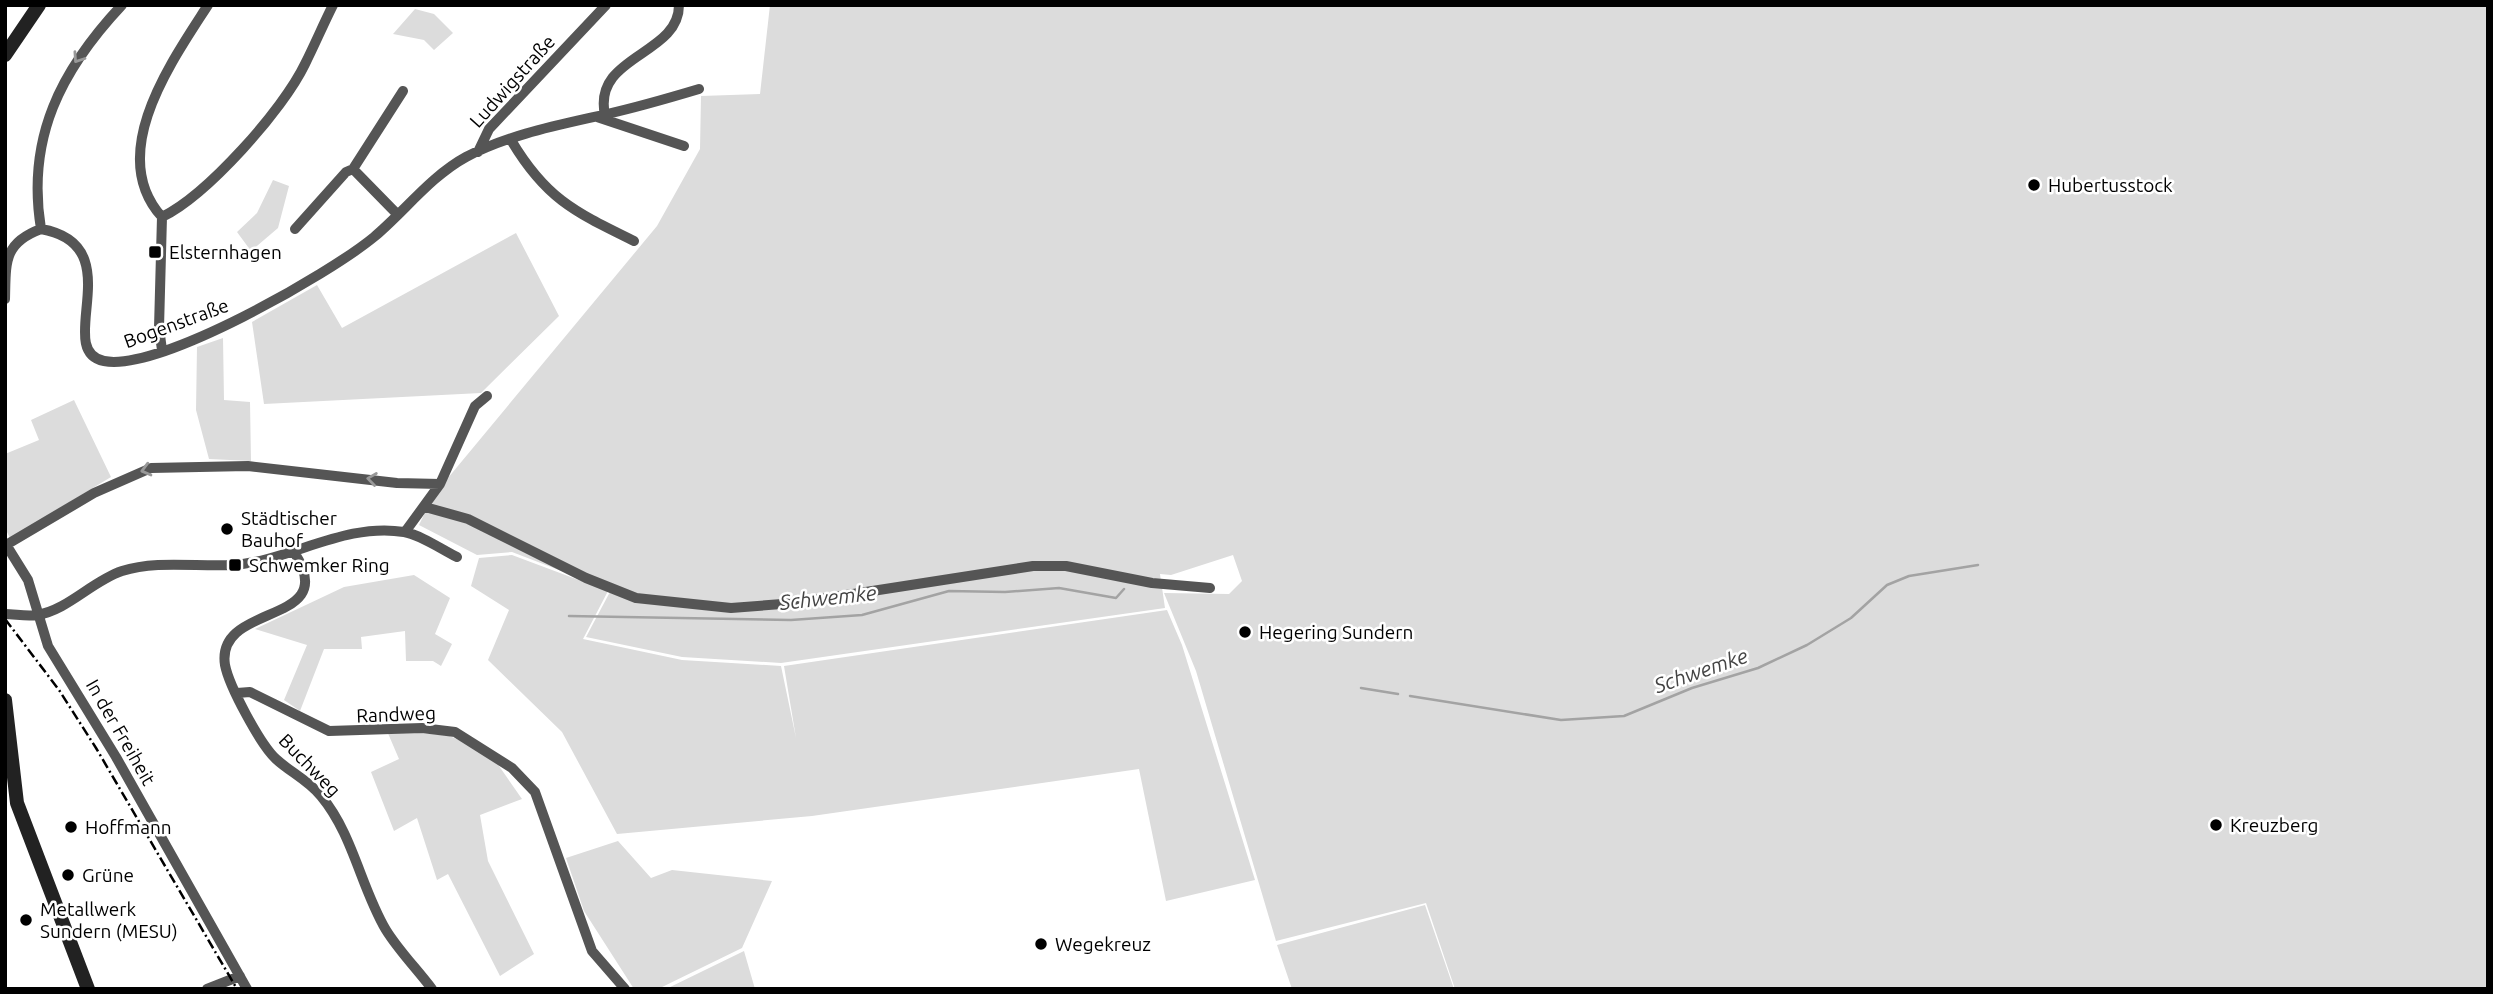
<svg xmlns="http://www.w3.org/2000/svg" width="2493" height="994" font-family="Ubuntu,sans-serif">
<rect width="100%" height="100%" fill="#fff"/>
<!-- green -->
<path fill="#dcdcdc" d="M770 5H2488V989H1455L1426 903 1276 941 1196 671 1164 593 1229 594 1242 581 1233 555 1171 575 1160 574 1165 608 781 663 682 657 586 637 611 590 512 552 477 555 419 525 433 496 657 226 700 149 701 96 760 94Z
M415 9 434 14 453 33 434 50 424 40 393 34Z
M273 180 289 186 278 228 251 251 237 232 257 213Z
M516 233 559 316 481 393 264 404 252 322 317 285 342 328Z
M223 338 224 400 250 402 251 461 209 459 196 410 197 347Z
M74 400 111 477 10 538 5 528V454L39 440 31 420Z
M512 555 608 591 583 639 682 660 781 666 796 738 784 666 1167 610 1182 645 1255 880 1166 901 1139 769 812 816 617 834 562 732 488 660 509 610 471 586 479 558Z
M414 575 450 598 435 634 452 644 441 666 433 661H406L405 631 361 637 362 649H324L300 711 284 700 307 645 255 629 344 587Z
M387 731 447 735 490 753 522 799 480 815 488 861 534 954 500 976 448 874 437 880 417 818 394 831 371 772 399 759Z
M618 841 651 878 672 870 772 881 742 948 658 989H634L584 911 566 858Z
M1425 905 1454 989H1292L1277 945Z
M744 951 755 989H666Z"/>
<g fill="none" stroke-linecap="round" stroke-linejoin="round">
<!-- stream -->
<path stroke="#a3a3a3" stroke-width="2.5" d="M569 616 791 620 862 615 949 591 1005 592 1059 588 1116 598 1124 589
M1361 688 1398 694
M1410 696 1561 720 1624 716 1692 688 1758 668 1807 645 1851 618 1887 585 1909 576 1978 565"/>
<!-- minor -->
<path stroke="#555" stroke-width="10" d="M605 115C592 55 679 56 679 5
M597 117 684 146
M511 140C546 199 575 212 634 241
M478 152 489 129 606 5
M353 169 398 215
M162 217C105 154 172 61 208 5
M41 229C133 245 52 351 104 361 159 372 329 274 374 237 404 212 431 176 466 157 510 134 559 125 607 114 638 107 669 98 699 89
M41 229C26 138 61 70 122 5
M295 229 346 172 353 169 403 91
M5 299C6 263 3 243 41 229
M162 350 159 328 162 217C207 195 283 110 305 64 315 44 323 25 333 5
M425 507 468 519 586 578 636 598 731 608 795 603 1033 566H1066L1152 583 1210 588
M405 532 440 484 475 406 487 396
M5 543 28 580 48 646 116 757 247 989
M6 545 94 493 151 468 248 466 397 483 440 484
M294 552C343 627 215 601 225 665 229 686 260 744 276 759 290 772 308 780 321 796 353 834 361 888 386 930 399 951 417 969 432 989
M5 614C15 614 27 617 37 615 68 610 92 581 122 571 156 560 197 567 233 565 290 561 345 522 404 532 421 535 441 549 457 557
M237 693 250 692 329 731 422 728 455 732 512 768 535 792 592 951 625 989
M207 989 240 976"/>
<!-- secondary -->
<path stroke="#222" stroke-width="14" d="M5 55 39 5
M5 700 17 803 88 989"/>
<!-- rail -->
<path stroke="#000" stroke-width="2.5" stroke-dasharray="10 3.5 2 3.5" stroke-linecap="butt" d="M5 619 59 690 96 748 237 989"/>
</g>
<!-- one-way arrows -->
<defs><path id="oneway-chevron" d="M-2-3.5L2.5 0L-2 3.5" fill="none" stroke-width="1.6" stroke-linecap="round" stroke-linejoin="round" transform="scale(1.75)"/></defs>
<g stroke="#999">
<use href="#oneway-chevron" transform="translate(78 58) rotate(124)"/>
<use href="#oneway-chevron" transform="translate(146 470) rotate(165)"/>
<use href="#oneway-chevron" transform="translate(372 479) rotate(-172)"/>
</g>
<!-- markers -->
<g fill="#000" stroke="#fff" stroke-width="2.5">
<circle cx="2034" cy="185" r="7"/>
<rect x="148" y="245" width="14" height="14" rx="3.5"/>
<circle cx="227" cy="529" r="7"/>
<rect x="228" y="558" width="14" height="14" rx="3.5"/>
<circle cx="1245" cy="632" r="7"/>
<circle cx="2216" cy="825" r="7"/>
<circle cx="71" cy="827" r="7"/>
<circle cx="68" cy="875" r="7"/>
<circle cx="26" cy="920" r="7"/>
<circle cx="1041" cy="944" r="7"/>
</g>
<g text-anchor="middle" stroke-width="5" stroke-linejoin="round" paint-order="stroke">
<!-- street labels -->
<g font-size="19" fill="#000" stroke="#fff">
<text transform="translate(512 81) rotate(-48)" y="7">Ludwigstraße</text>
<text transform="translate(176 323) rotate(-20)" y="7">Bogenstraße</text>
<text transform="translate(396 714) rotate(-2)" y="7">Randweg</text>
<text transform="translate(121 732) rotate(60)" y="7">In der Freiheit</text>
<text transform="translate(310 765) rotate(46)" y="7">Buchweg</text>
</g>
<!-- poi labels -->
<g font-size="19" fill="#000" stroke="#fff" text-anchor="start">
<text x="2048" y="192">Hubertusstock</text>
<text x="169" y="259">Elsternhagen</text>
<text x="241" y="525">Städtischer<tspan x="241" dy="22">Bauhof</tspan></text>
<text x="249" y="572">Schwemker Ring</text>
<text x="1259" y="639">Hegering Sundern</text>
<text x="2230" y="832">Kreuzberg</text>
<text x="85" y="834">Hoffmann</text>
<text x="82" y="882">Grüne</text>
<text x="40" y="916">Metallwerk<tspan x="40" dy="22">Sundern (MESU)</tspan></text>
<text x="1055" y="951">Wegekreuz</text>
</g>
<!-- water labels -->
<g font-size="21" font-style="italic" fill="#444" stroke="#fff">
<text transform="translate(828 598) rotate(-6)" y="7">Schwemke</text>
<text transform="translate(1701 671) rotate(-19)" y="7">Schwemke</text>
</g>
</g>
<!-- border -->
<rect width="2493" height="994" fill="none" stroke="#000000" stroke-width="14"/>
</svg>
